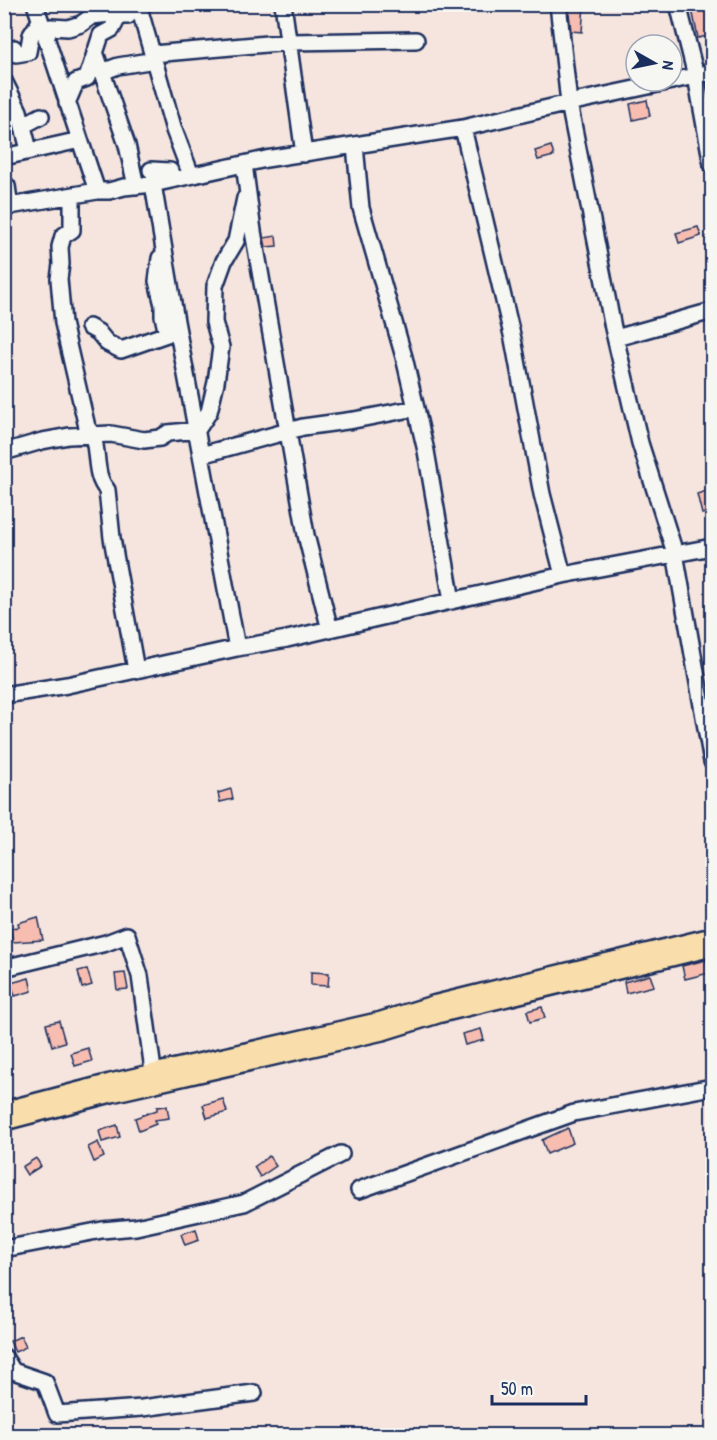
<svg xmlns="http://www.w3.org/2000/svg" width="717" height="1440" font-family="'Patrick Hand',sans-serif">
<rect width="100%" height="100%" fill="#f6e5de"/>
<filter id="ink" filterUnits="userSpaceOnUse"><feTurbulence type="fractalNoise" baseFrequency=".0167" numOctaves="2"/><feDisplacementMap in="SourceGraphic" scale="12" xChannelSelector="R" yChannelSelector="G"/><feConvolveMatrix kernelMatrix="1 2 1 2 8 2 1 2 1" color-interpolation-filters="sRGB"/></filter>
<g filter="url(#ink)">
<!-- building -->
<path fill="#f7bdb0" stroke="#1b2f5e" stroke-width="1.5" d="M568 4H584L582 32 571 31Z
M691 4H709L712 19V35L698 38Z
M647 100 650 116 633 120 630 104Z
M551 146 554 156 538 160 535 151Z
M698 227 701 236 679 243 676 233Z
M276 236 277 246 266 247 264 238Z
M710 490 712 511 702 514 697 494Z
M231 789 233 799 220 802 218 793Z
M38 917 43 940 13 942 10 928 19 927 18 923Z
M706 960 709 973 685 979 682 966Z
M87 969 92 985 82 988 78 971Z
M311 972 329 973 328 986 311 985Z
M125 973 128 989 117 990 115 974Z
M650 975 654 986 626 993 624 982Z
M29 978 32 991 15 996 11 983Z
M542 1007 545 1018 530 1022 527 1011Z
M59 1021 65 1042 52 1046 46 1024Z
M481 1029 484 1040 465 1045 462 1034Z
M88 1048 92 1061 75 1066 71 1053Z
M223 1099 227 1112 207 1118 203 1105Z
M167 1106 169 1118 154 1120 156 1124 139 1131 135 1118 157 1110V1107Z
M117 1125 120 1137 102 1142 99 1131Z
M568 1128 573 1143 547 1154 542 1140Z
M98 1142 104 1157 94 1162 88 1147Z
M269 1156 276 1166 260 1177 254 1167Z
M36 1158 41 1166 27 1175 22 1167Z
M196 1229 199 1240 185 1245 181 1234Z
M21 1336 26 1347 15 1352 10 1341Z"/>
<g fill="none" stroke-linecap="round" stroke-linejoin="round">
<!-- street casing -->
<g stroke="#1b2f5e" stroke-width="20">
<path id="street" d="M35 4 97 191H109L124 187 153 184 266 159 463 128 569 103 558 4
M138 4 174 130 191 175
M283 4 304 154
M678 4 696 76 712 165
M46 38 51 27 68 28 81 24 92 16 110 14 128 16
M4 52 14 48 16 54 28 52 31 35 40 21
M95 52 127 145 136 186
M102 72 118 66 149 61 153 54 289 42 416 40
M4 81 19 111 29 150
M672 81 569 103 613 328 640 443 675 553 712 762
M672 81 712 72
M67 103 76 82 87 78 101 35 112 29 125 4
M24 125 41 116
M463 128 513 339 542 494 563 575
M355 146 361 208 404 357 426 451 452 601
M4 157 80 140
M244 164 253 231 306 535 330 630
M151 170 170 171 175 179
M153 184 176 321 237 648
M7 186 10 207
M72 195V230L63 236 60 247 61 264 59 279 63 323 87 427C102 444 91 472 107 490L112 538 136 670
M4 207 97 191
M89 327 98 332 107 343 121 350 167 334 163 316V305L157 281 160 258
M616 338 712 311
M4 452 42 441 69 436 111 434 144 440 160 438 168 433 197 430 209 412 216 382 221 347 214 322 215 286 224 261 236 241 245 198
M201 455 303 427 354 420 416 408
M4 695 67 685 237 648 287 639 563 575 712 547
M4 968 106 943 127 935 140 976 154 1077
M359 1190 574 1113 712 1087
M4 1249 102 1230 136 1227 244 1203 341 1154
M4 1357 13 1371 45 1382 57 1414 142 1408 254 1393"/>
</g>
<!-- highway casing -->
<g stroke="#1b2f5e" stroke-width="32">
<path id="highway" d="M4 1116 111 1088 382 1026 437 1009 712 942"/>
</g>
<!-- street -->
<use href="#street" stroke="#f6f6f2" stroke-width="15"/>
<!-- highway -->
<use href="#highway" stroke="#f9deab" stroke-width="27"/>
</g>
</g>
<!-- margin -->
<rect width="717" height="1440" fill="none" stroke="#f6f6f2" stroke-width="24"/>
<rect x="12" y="12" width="693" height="1416" fill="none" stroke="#1b2f5e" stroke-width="2" filter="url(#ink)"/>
<!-- north arrow -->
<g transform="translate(654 63) rotate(99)"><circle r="28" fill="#f6f6f2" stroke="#9ea6b7" stroke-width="1.5"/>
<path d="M0-4.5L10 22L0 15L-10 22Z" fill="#1b2f5e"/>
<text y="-9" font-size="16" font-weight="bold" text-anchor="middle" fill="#1b2f5e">N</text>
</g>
<!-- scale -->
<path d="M492 1395v9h94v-9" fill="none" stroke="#1b2f5e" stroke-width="3"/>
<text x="501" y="1395" font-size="18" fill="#1b2f5e" stroke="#f6f6f2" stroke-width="4.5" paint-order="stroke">50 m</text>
</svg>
